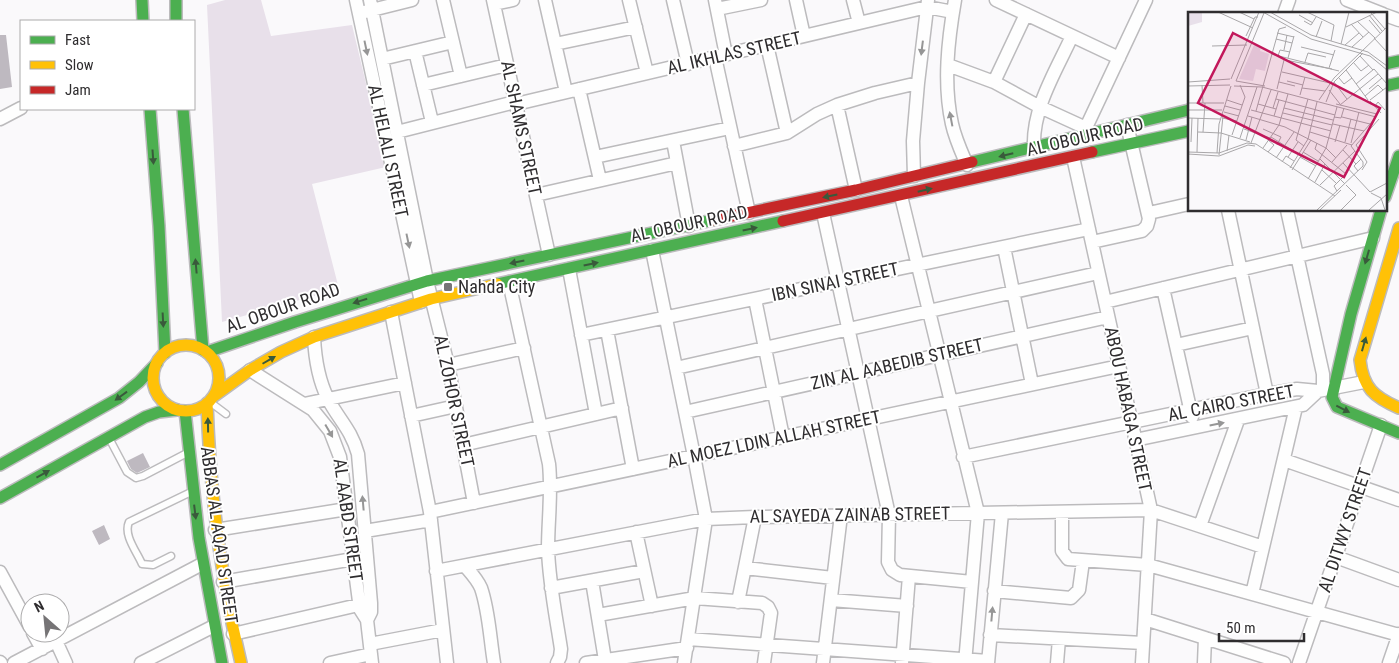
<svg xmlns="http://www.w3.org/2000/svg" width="1399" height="663" font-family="'Roboto Condensed',sans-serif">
<rect width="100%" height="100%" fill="#faf9fb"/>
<!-- green -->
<path fill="#e8e0ea" d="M225 0H261L271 36 352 25 386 167 312 184 339 289 222 322 207 5Z"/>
<!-- building -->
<path fill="#beb9c0" d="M0 35H6L12 87 0 89Z
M143 453 150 467 137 473 131 469 127 461Z
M104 525 110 539 99 545 92 531Z"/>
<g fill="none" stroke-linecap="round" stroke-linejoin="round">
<!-- lane casing -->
<g stroke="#bcbbbd" stroke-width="9">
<path id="lane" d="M210 402 226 414
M109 438 127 472 136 478 143 476 187 453
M171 556 153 565 142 564C137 552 123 535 129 522L191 492"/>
</g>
<!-- street casing -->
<g stroke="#bcbbbd" stroke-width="15">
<path id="street" d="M356 0 421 302
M370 0 427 281 448 365 474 503
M443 0 461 76
M493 0 549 255
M545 0 566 92
M629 0 647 73
M673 0 688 64
M715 0 726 55
M796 0 804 36
M853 0 859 23
M955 0C948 40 943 84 952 124 955 138 961 151 967 165
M996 0 1119 58
M1347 0 1383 14
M494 4 513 0
M717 9 761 0
M364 12 412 0
M1284 14 1289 0
M1385 15 1399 20
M555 44 636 27
M767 45 787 133
M415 51 432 122
M715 57 749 213
M382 59 453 42
M948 65 994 82 1040 107 1086 128
M994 82 1026 14
M423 85 507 65
M579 89 600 180
M516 104 927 7 953 12
M837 105 856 190
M0 119 21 108
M397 132 515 102
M1082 136 1146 0
M673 141 689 226
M734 146 787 133 817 114 837 105 875 93 918 83
M1034 148C1032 108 1056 71 1072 36
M595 157 730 128
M1073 157 1151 510 1142 663
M914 176 913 141 918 83 928 0
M536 195 677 163
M901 196 978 513 965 663
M1228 210 1267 394
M1287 210 1323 374V390
M823 213 889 515 888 562 892 570 900 575 972 582
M1149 213 1189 204
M1092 242 1142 231 1147 226 1149 219 1127 125
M1004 247 1032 384
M652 250 694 456 706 519 684 663
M569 269 596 414
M509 282 549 464C552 492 548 521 548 549 549 583 556 616 561 649L560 657 557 663
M1163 288 1192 417
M755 299 783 437
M1105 302 1373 238
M391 312 430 512 447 663
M607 330 633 469
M581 335 1089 229
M314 337C315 359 318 379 328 399 339 420 351 429 358 454L371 603V612L367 620 372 663
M1176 345 1253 328
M448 365 524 348
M676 368 1098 273
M250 370 313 410 330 431 340 457 360 609 367 620
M304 404 405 383
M685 412 1108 317
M411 416 456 406
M1135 440 1303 405 1318 391
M463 445 622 408
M963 457 1267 394 1297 389 1318 391 1364 382
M1284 460 1399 500
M430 512 1119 366
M1062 512V551L1068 559 1148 565 1399 635
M1200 526 1238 420
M215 530 347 509
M365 531 431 520
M636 532 652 606
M1336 557 1399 580
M465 566C471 573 477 579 481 588 489 611 490 639 494 663
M745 568 833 578
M436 571 706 519 755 517 1151 510 1263 547
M0 572 30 627
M592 581 605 660
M223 582 353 559
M551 588 644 571
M994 591 1071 598 1079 590 1083 561
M1252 594 1296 407
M831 600 907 606
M738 602 755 517
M598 615 695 598 762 603 768 607 771 613 764 663
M1145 619 1284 663
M33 633 42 649
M233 634 367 603
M990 635 1143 643
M688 639 988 661
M56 641 66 663
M370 644 443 630
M0 662 1 663
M14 663 202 564
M141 663 214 626
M330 663 371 654
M586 663 687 648
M823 663 841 515
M902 663 909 576
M988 663 1002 513
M1057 663 1059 639
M1204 663 1205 638
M1299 663 1381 425
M1389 663 1399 634"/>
</g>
<!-- fast casing -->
<g stroke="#bcbbbd" stroke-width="14">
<path id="fast" d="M142 0 143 21
M176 0V21
M1385 64 1399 61
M1385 86 1399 83
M150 109 159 226 165 353
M183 109 203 350
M1092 152 1189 131
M972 162 1189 110
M1385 197 1399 156
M1381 210 1351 314 1332 397 1337 407 1399 433
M497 284 783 221
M207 352 295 322 427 281 713 220
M185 411 199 538 222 663
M0 465 119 398 139 382 157 363
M0 498 145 417 159 412 177 410"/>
</g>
<!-- slow casing -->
<g stroke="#bcbbbd" stroke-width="14">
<path id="slow" d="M1399 228 1360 360C1363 388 1374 397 1399 408
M153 378a33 33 0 1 1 66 0a33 33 0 1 1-66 0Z
M214 396 250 370 281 352 314 337 431 299 497 284
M207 403C210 491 220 577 241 663"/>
</g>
<!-- jam casing -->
<g stroke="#bcbbbd" stroke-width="14">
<path id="jam" d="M713 220 856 190 972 162
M783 221 1092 152"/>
</g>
<!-- lane -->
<use href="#lane" stroke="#fefefe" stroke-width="6"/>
<!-- street -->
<use href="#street" stroke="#fefefe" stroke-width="12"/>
<!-- fast -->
<use href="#fast" stroke="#4caf50" stroke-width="11"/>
<!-- slow -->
<use href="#slow" stroke="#ffc107" stroke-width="11"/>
<!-- jam -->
<use href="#jam" stroke="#c62828" stroke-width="11"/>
</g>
<!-- one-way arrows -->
<defs><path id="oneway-solid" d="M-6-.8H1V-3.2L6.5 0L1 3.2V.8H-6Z" transform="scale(1.25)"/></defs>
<g fill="#969696">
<use href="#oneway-solid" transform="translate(366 48) rotate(78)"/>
<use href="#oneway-solid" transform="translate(922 48) rotate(97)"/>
<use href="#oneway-solid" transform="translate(951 119) rotate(-101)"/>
<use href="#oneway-solid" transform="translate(408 241) rotate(78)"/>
<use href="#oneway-solid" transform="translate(1217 424) rotate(-11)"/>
<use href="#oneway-solid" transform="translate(329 431) rotate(60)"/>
<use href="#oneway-solid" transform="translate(363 503) rotate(-95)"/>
<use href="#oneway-solid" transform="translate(992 614) rotate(-85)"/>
</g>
<g fill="#395a3b">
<use href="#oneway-solid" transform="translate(1006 155) rotate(166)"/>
<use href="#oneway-solid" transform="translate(153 157) rotate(86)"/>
<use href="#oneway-solid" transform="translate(925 190) rotate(-13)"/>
<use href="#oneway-solid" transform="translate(830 196) rotate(168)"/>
<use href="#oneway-solid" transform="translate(750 229) rotate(-12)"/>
<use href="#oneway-solid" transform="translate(1367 257) rotate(106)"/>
<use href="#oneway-solid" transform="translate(517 262) rotate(168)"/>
<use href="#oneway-solid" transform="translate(591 264) rotate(-12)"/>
<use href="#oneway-solid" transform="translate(196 266) rotate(-95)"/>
<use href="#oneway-solid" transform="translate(360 301) rotate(163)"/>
<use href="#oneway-solid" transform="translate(163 320) rotate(87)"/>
<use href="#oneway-solid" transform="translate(1364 344) rotate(-74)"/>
<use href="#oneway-solid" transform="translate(269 360) rotate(-30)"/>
<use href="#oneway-solid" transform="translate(121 396) rotate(144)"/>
<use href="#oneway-solid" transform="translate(1343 409) rotate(27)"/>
<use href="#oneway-solid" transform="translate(208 425) rotate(-91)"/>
<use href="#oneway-solid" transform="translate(43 474) rotate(-29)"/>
<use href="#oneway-solid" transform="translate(195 512) rotate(83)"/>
</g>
<!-- markers -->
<rect fill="#767476" stroke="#fff" stroke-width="2" x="443" y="282" width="10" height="10" rx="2.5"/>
<g text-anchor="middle" stroke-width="4" stroke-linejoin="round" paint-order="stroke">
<!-- street labels -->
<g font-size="18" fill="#2f2d2f" stroke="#fff">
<text transform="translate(734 53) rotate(-13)" y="6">AL IKHLAS STREET</text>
<text transform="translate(521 128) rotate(78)" y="6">AL SHAMS STREET</text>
<text transform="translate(1085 137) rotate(-13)" y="6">AL OBOUR ROAD</text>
<text transform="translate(388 151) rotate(78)" y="6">AL HELALI STREET</text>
<text transform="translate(689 224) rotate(-12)" y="6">AL OBOUR ROAD</text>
<text transform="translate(835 282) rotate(-12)" y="6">IBN SINAI STREET</text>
<text transform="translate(283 308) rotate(-19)" y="6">AL OBOUR ROAD</text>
<text transform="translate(897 364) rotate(-13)" y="6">ZIN AL AABEDIB STREET</text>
<text transform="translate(454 401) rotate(78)" y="6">AL ZOHOR STREET</text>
<text transform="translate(1231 403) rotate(-11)" y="6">AL CAIRO STREET</text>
<text transform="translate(1128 409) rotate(78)" y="6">ABOU HABAGA STREET</text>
<text transform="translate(774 439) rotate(-12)" y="6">AL MOEZ LDIN ALLAH STREET</text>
<text transform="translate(850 515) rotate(-1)" y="6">AL SAYEDA ZAINAB STREET</text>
<text transform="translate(348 520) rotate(82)" y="6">AL AABD STREET</text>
<text transform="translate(1345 530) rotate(-71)" y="6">AL DITWY STREET</text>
<text transform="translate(219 535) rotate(82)" y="6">ABBAS AL AQAD STREET</text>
</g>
<!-- poi labels -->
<g font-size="18" fill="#2f2d2f" stroke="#fff" text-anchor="start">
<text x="458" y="293">Nahda City</text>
</g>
</g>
<!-- overview -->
<g transform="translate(1188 12)">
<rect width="199" height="199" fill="#faf9fb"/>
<path d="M0 0H14V10L0 14ZM66 33 73 34 72 39 81 42 77 59 68 57 65 69 51 67Z" fill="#e8e0ea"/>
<path fill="none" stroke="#a9a7a9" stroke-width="1" d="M30 0 65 16M51 0 66 7M75 0 123 27 182 44 199 58M82 0 123 23 180 40 199 54M119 0 146 13 143 29M183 1 197 17M111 3 125 11M181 3 194 19M181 8 192 21M116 9 123 13 128 5M169 9 187 26M163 12 175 25M158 15 189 0M89 21 106 25M58 24 67 5H70M128 25 134 9M186 26 199 40M88 27 104 31M153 32 161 0M157 33 171 21M24 34 59 33M113 35 146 43M164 35 181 20M96 38 99 23M83 42 151 59M90 44 92 38 102 40M172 44 185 58M100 46 106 24M97 48 144 57M117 50 120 41 138 45M165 50 173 59 181 53M141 56 147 38M158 58 180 88M94 60 142 71M151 66 156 72 164 66M43 67 71 0M48 69 77 74M48 69 76 1M99 69 115 73M0 70 42 67M91 70 107 74M146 70 159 87M168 72 186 57 199 72M14 73 15 91M0 74 42 73M46 74 74 75 188 105M114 76 137 79M89 77 96 48M181 77 194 66M141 78 152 92M112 83 117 65M177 84 190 73 195 78M88 87 147 103M39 88 54 93M131 88 146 66 199 15M182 88 199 75M182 89 193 101M138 90 146 70 175 41M0 91H36M70 92 88 97M148 92 189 102M152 93 190 62M37 94 52 98M187 94 190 90 197 98M85 96 90 80M96 96 145 108M0 98H34M63 98 143 119M68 99 91 17 98 15M36 100 51 104M95 101 144 113M60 104 97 115 138 136 148 146M86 104 91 88M146 105 153 106 156 96M154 105 182 112M0 106 32 107M34 106 49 109M145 112 176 119M56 117 82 126M75 117 93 125 89 133M10 120 33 121 62 130M15 120 17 91M122 120 164 133M44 123 57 85 52 73M83 125 112 143M52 126 69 75M58 128 64 105M3 130 4 106M147 130 152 113M157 130 163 107M63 131 83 78M129 131 127 137 158 162M163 131 171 100M116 134 108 128 120 87M75 136 91 113 100 82M155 138 168 152M39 139 41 123M0 140 31 141 59 131 68 132 147 184M9 140 10 106M80 140 86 133 80 128M115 140 130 149M29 141 31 112 43 74M0 142 31 144 60 133 67 134M31 143 35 104M100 145 110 130M112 145 128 154M88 146 106 120M132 147 157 172M94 150 98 144 106 149M144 150 159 133M155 151 182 180 199 171M102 156 120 127 129 90M104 158 123 128M134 158 148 171M174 158 179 150 168 133 191 107M170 159 166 154 173 147M120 167 138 136 149 95M127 170 137 152M132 173 167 139M149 179 146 174 159 161M183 181 193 186 197 198M129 198 175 154V150L163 134 188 105M132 198 153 178M153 198 168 183 158 173M181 198 199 182"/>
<path fill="#c2185b" fill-opacity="0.15" stroke="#c2185b" stroke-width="2.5" d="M45 21 192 96 156 165 10 91Z"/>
<rect width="199" height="199" fill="none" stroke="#2f2d2f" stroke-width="2.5"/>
</g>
<!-- legend -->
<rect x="20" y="20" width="175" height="90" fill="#ffffff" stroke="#acabac"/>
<rect x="30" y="36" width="25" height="8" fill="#4caf50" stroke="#acabac"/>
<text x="65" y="45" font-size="15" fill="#2f2d2f">Fast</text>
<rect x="30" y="61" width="25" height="8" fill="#ffc107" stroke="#acabac"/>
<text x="65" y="70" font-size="15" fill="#2f2d2f">Slow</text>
<rect x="30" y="86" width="25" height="8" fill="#c62828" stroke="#acabac"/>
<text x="65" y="95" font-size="15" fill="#2f2d2f">Jam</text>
<!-- north arrow -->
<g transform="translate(45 618) rotate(333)"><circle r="24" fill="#ffffff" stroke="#acabac"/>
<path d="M0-4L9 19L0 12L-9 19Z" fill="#767476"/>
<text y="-8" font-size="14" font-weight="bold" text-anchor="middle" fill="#2f2d2f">N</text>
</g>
<!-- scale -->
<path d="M1219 633v8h85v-8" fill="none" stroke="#2f2d2f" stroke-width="2.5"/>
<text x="1226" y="633" font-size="15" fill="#2f2d2f" stroke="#ffffff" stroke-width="4" paint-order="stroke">50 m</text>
</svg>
